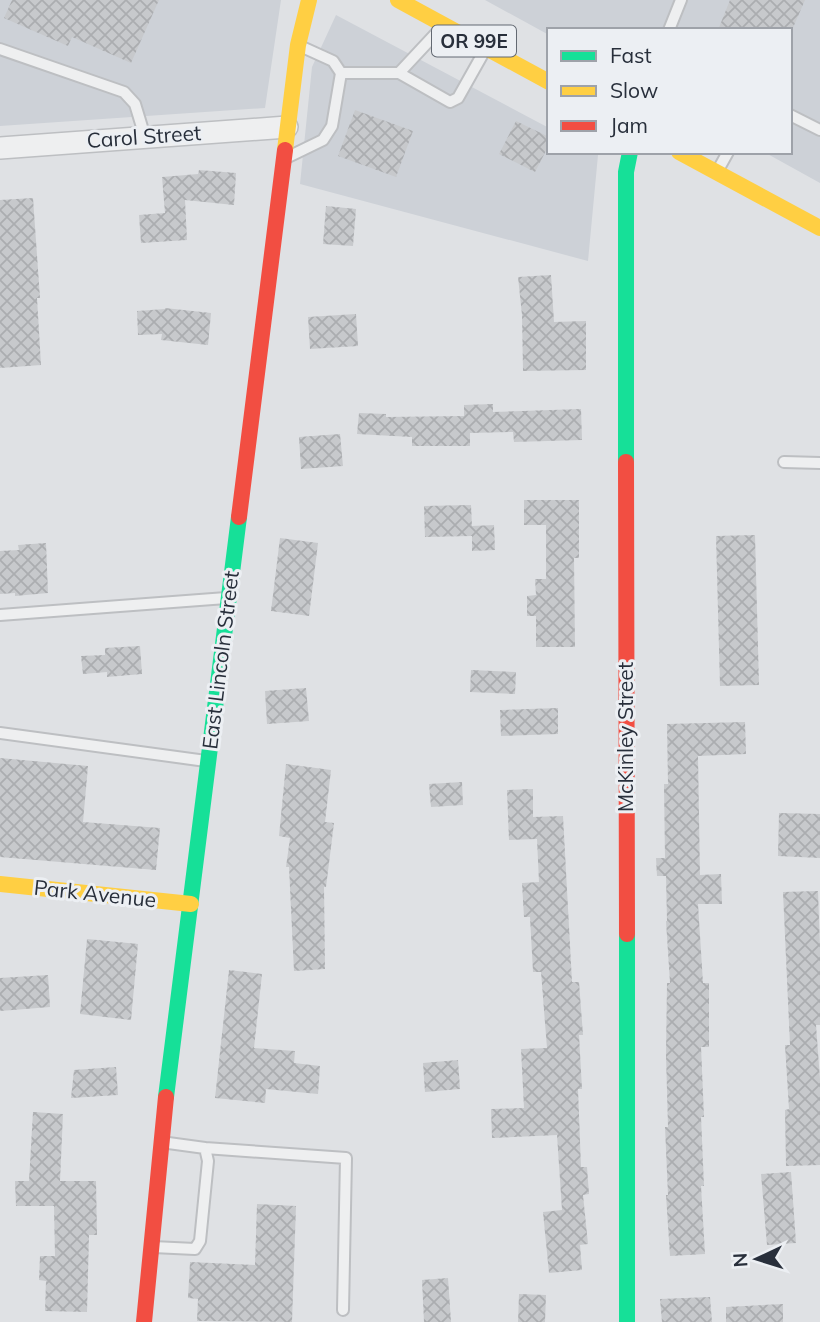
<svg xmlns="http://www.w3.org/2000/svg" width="820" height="1322" font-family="Mulish,sans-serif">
<defs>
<pattern id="building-cross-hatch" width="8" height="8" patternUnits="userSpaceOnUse" patternTransform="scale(1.75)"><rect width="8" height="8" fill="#c7c9cc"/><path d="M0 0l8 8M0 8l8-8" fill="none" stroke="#abadb0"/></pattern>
</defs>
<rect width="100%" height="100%" fill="#dfe1e4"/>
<!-- built -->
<path fill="#cdd1d7" d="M0 0H281L265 108 0 126Z
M485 0H820V183L764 152H790V30H549V35Z
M336 15 549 128V152H594L598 155 588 261 300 184 312 67Z"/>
<!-- building -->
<path fill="url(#building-cross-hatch)" d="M12 0H159L131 63 72 37 68 46 4 18Z
M730 0H805L792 30H718Z
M355 110 413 131 396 177 338 156Z
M516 121 549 137V145L535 172 499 154Z
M199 170 236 173 234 205 185 200 187 240 141 243 139 215 165 213 162 177 198 174Z
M33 198 40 298H37L41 365 0 368V200Z
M326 206 356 209 353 246 323 244Z
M551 275 554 322 586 321V370L523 371 522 315 518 277Z
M165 308 211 313 208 345 161 340 162 334 138 335 137 311 165 309Z
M356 314 358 346 310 349 308 317Z
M493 404V412L581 409 582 440 514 442 513 432 470 433V446H412V437L357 434 359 413 386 414V417L464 416V405Z
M340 434 343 466 301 469 299 437Z
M524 500H579V558H574L575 647H536V616H527V596L536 595 535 579H546V525H524Z
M471 505 472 526 494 525 495 550 472 551V536L425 537 424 506Z
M755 535 759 685 720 686 716 536Z
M280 538 318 543 309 616 271 611Z
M46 543 48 593 15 596V593L0 594V551L19 550 18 545Z
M140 646 142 674 107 677V672L83 674 81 656 105 655V648Z
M471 670 516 672 515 694 470 692Z
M306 688 309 721 267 724 265 691Z
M558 708V734L501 736 500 710Z
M745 722 746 754 698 756 700 875 721 874 722 904H698L703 983H709V1047H701L704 1117H701L704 1186H701L705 1254 670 1256 666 1195H668L665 1127H668L666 1055 667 983H670L666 921H667L666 876H657L656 858H665L664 784H668L667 724Z
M0 758 88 766 83 822 160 828 156 870 0 857Z
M286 764 331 770 325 822 334 823 326 887H324L325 969 294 971 289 867H286L290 838 279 836Z
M462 782 463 805 431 807 429 784Z
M533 789V817L563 816 572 982H579L583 1035H579L582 1089H578L581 1167H587L589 1194 583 1195 588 1244 580 1245 582 1270 549 1273 543 1212 562 1210 557 1135 492 1138 491 1109 524 1108 521 1049 547 1048 541 972H533L530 917H524L522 883 539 882 537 839 509 840 507 790Z
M779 813 820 814V858L778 856Z
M818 891 820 947V1025H816L820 1079V1165L786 1166 785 1110 789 1109 785 1045H790L783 892Z
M87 939 138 944 131 1020 80 1014Z
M229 970 262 974 254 1048 295 1051 294 1063 320 1066 318 1094 266 1089 265 1103 215 1098Z
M48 975 50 1007 0 1011V978Z
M458 1060 460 1089 425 1092 423 1063Z
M116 1067 118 1095 71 1098 74 1070Z
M33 1112 63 1114 60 1181H96L97 1235H89L87 1312 45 1311 46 1281 39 1280 40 1256H55L54 1206H16L15 1181H29Z
M791 1172 796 1243 767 1245 761 1174Z
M257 1204 296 1206 292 1322 197 1321 198 1299 188 1298 190 1262 255 1265Z
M448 1278 451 1322H424L422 1280Z
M519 1294 546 1295 545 1322H518Z
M710 1297 712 1322H662L660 1299Z
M783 1304V1322H726V1307Z"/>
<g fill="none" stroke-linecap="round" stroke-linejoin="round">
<!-- lane casing -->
<g stroke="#bdbfc2" stroke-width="14">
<path id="lane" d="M669 30 681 0
M0 49 124 92 135 104 145 137
M341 73H399L441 28
M399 73 450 102 458 98 485 50
M790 115 820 130
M286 158 323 140 332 126 341 73 333 61 300 46
M718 170 728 152
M784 462 820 463
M0 615 226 598
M0 733 206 761
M205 1148 346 1158 343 1310
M153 1247 195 1249 200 1241 208 1161 205 1148 161 1142"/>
</g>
<!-- street casing -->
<g stroke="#bdbfc2" stroke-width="24">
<path id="street" d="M0 148 287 127"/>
</g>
<!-- lane -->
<use href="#lane" stroke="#eeeff0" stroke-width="10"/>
<!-- street -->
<use href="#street" stroke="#eeeff0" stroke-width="21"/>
<!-- fast -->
<path stroke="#16e098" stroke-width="16" d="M626 462V172L630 152
M627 934V1322
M166 1097 239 517"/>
<!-- slow -->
<path stroke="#ffcf43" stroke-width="16" d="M398 0 549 82
M285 150 298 45 309 0
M679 152 820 228
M0 884 191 904"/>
<!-- jam -->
<path stroke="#f24e42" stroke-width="16" d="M626 462 627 934
M239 517 285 150
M144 1322 166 1097"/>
</g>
<g text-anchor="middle" stroke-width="6" stroke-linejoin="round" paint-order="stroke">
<!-- shield labels -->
<rect fill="#eceff3" stroke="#636972" stroke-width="2" x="432" y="25.5" width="84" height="31" rx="5"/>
<g font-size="19" font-weight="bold" fill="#282f3b">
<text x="474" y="48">OR 99E</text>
</g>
<!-- street labels -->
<g font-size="21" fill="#282f3b" stroke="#eceff3">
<text transform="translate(144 137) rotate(-4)" y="7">Carol Street</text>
<text transform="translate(221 660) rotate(-83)" y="7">East Lincoln Street</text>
<text transform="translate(626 737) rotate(-90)" y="7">McKinley Street</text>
<text transform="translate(95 894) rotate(6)" y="7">Park Avenue</text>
</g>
</g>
<!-- legend -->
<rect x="547" y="28" width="245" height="126" fill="#eceff3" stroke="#9ea2a9" stroke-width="2"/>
<rect x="561" y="51" width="35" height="10" fill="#16e098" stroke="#9ea2a9" stroke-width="2"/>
<text x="610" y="63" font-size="21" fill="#282f3b">Fast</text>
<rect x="561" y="86" width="35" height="10" fill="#ffcf43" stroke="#9ea2a9" stroke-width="2"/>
<text x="610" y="98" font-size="21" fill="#282f3b">Slow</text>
<rect x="561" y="121" width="35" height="10" fill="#f24e42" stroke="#9ea2a9" stroke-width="2"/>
<text x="610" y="133" font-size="21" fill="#282f3b">Jam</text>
<!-- north arrow -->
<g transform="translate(757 1259) rotate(266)" stroke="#eceff3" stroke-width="5" paint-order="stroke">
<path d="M0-5L12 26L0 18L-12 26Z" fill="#282f3b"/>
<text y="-10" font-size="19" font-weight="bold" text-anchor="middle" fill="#282f3b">N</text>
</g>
</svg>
